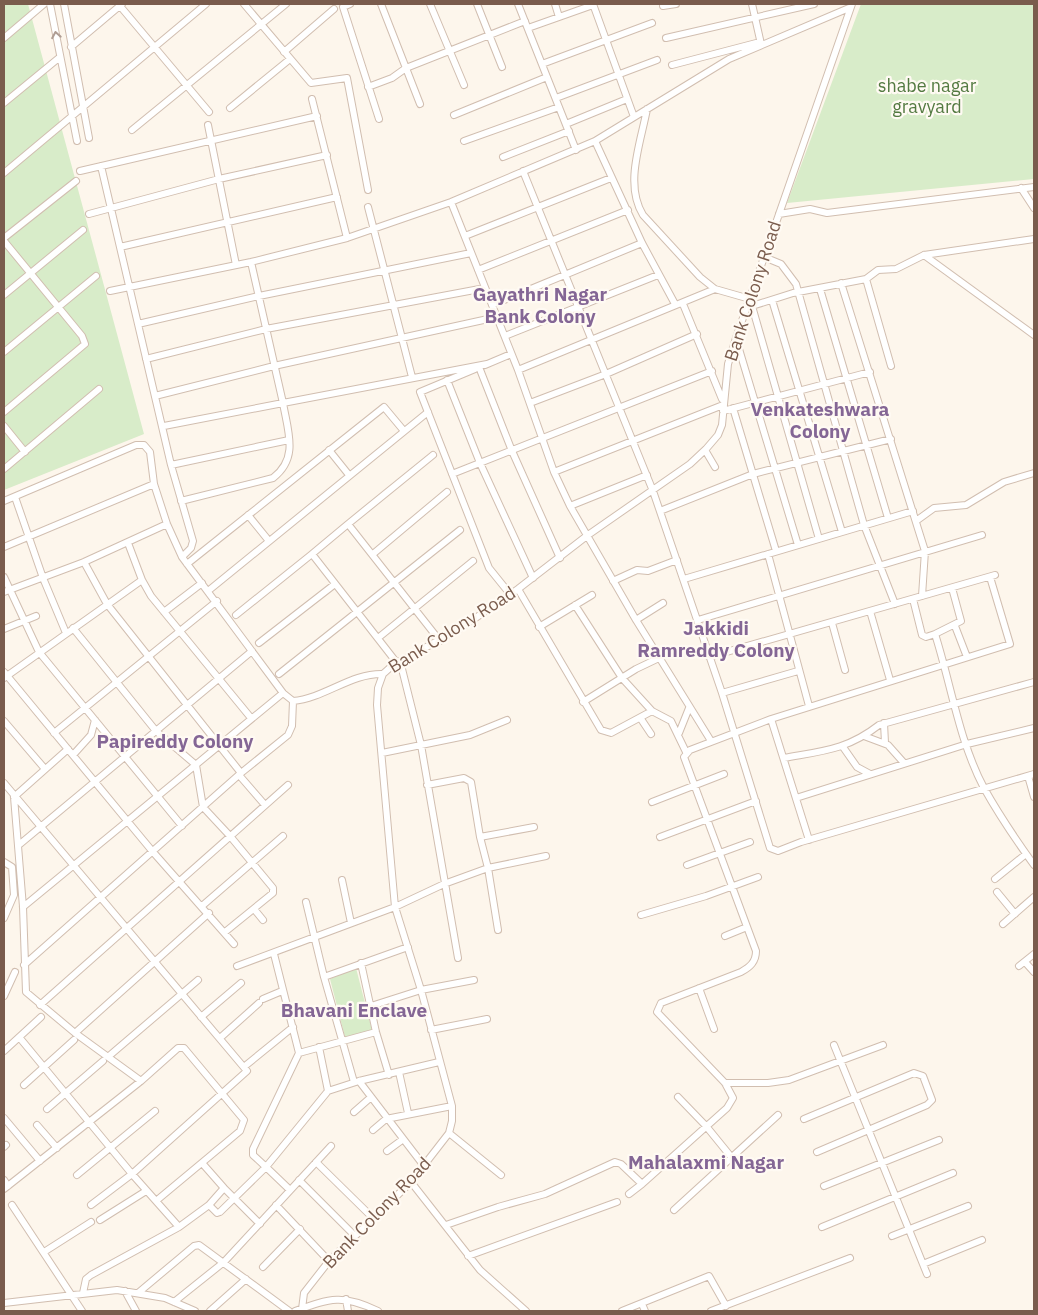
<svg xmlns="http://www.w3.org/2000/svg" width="1038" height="1315" font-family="'IBM Plex Sans',sans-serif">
<rect width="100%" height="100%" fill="#fdf6ec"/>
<!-- green -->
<path fill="#d8ecc9" d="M4 4H28L144 434 4 490Z
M861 4H1034V179L787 203Z
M356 968 372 1030 345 1037 330 979Z"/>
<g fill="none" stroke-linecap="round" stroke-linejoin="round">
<!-- minor casing -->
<g stroke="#d1beb0" stroke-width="8">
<path id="minor" d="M50 4 77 141
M64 4 89 138
M244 4 311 83 347 78 368 190
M350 4 343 7 379 119
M381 4 420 104
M430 4 464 85
M477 4 502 67
M518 4 576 150
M555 4 559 17
M593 4 634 117
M752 4 761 44
M120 6 209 112
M663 6 676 4
M528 28 593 5
M4 38 44 4
M666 38 814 4
M71 47 122 4
M284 52 334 9
M542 64 652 23
M672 65 760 42
M368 87 392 78 406 68 525 21
M556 98 657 60
M312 99 347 238
M4 103 60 57
M230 108 290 59
M647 109C641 142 624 184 643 215L700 277 715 289 750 299 752 306 793 293 866 279 878 270 896 269 924 255 1034 239
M454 115 547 77
M566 124 627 99
M208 125 236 265
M132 130 286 4
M464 141 559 107
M595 141 642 243 675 304
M503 157 569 131
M101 166 171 465 193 541 191 548 182 557
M80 171 317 116
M523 171 653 491 722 693 770 848 778 851 801 842 1034 774
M4 173 206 4
M1021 188 1034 208
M451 202 518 370 554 472 570 506 636 620 711 741
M368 207 412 377
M89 214 219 179 327 155
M779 214 810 209 827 213 1034 187
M465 236 611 178
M4 238 76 181
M4 241 82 336 85 344 4 412
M120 247 337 197
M924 255 1034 335
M764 257 781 264 796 284 864 525 895 604
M478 270 628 210
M866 279 891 366
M841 283 925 551 922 596
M820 289 888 518
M110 291 251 262 347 238 451 202 595 141 729 59 849 8
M4 295 83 230
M772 300 842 532
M683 304 722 399
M492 305 642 243
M752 306 819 539
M138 324 259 296 471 253
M505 336 658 275
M736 339 798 545
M4 352 96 276
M146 359 266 329 485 288
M485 365 511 354
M479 367 512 451 560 558
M475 369 420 392 489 568 510 594
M518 370 715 289
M447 380 480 463 533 578
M155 396 274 366 497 317
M530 403 606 374 697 334
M733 408 776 551
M723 411 870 372
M4 426 25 452
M164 426 283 403 251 262
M329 450 349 475
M705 450 715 467
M171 465 289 440
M4 469 99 389
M554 472 723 405
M452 474 712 371
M15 497 43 578 66 633
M4 501 136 445H144L150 452 154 484 167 524 182 557 283 693 293 701C325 698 351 673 383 674
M181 501 273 478C299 458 288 432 283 403L487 364
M570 506 647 475
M660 511 753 474 891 439
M248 515 269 541
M916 521 934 508 966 505 1004 482 1034 473
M348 524 433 455
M128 543 142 580 151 596 251 718
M4 547 154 484
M373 554 447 492
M768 554 809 706
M84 562 107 604 241 773
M187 564 384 407 404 431
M4 577 39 652 182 826
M684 579 913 511
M613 581 637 570 648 571 677 560
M518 589 601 730 611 733 652 711
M208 591 428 412
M4 592 84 562 167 524
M913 599 922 635 926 637 935 634C951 684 959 741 984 788 999 815 1016 840 1034 865
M575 605 622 678 652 711 671 721 686 752
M870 611 890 680
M164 612 202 583
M236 615 312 554
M636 620 663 603
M698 620 982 535
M832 623 845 670
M955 626 967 657
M539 627 592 595
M73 628 156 731 196 765 203 807 230 836 273 888V893L225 932
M4 629 36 616
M935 634 961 621 952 588
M378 638 473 561
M259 643 335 584
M709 657 995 575
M400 661 421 745 458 958
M397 663 312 554 348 524 440 641
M4 672 153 852 234 944
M279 674 460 530
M4 678 142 580
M722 693 798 671
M583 702 636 669 659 658
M641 719 651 734
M771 719 809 840
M4 721 45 769
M884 723 885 743
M54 733 217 601
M679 733 689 708
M864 736 888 745 904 763
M843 747 857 767 870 774
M382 753 470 735 507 720
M73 755 91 735 95 720
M784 758C822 751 847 750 879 725L1034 682
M239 775 265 805
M1028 776 1034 797
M4 783 247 1071 132 1174 91 1205
M14 797 68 749
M796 798 967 744 1034 728
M652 802 724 774
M480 837 534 827
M660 837 756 801
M20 844 252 651
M4 862 12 867 14 895 4 918
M687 865 750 842
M995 879 1026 854
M342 880 351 923
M997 892 1015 914
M306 902 324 977 354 1082
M202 906 283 836
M23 907 283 693
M254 909 263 920
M641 915 706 896 758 877
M1003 924 1034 897
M498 930 488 868 546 856
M725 936 747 927
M274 954 299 1053 253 1149V1155L266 1167 328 1091 359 1081 439 1062
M1025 962 1034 972
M361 963 376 1032 389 1075
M24 965 241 773 288 735 292 726 293 701
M237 966 395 907 444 884 488 868 480 837 471 782 464 778 427 785
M1019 966 1034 954
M324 977 408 947
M699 988 714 1029
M4 996 15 972
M263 999 282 991
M40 1005 288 785
M371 1006 421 990 474 980
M201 1017 241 983
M431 1030 487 1019
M75 1033 209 913
M19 1037 132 1174 179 1227 209 1205 224 1188 202 1163
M220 1038 259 1003
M834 1045 927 1274
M319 1047 328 1091
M4 1051 41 1017
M299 1053 376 1032
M109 1056 198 980
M245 1066 293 1027
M399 1072 408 1113
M141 1081 178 1048H184L244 1120 240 1131 156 1201
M359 1081 424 1166
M725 1083H768L789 1080 883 1045
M24 1085 74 1040
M678 1097 706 1126 732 1158
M47 1109 103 1061
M354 1112 370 1098
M4 1118 40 1161
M804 1119 914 1073 923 1076 932 1100 927 1105 817 1152
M37 1125 57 1148
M373 1130 386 1119 452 1106
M449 1133 501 1175
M4 1147 6 1145
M387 1151 402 1140
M316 1162 373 1218
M77 1175 155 1111
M4 1180 8 1186
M299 1180 354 1235
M411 1182 480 1270 526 1311
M824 1186 939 1140
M224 1188 260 1224
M4 1189 141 1081 75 1033 26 992 23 907 14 797
M629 1194 642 1184
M12 1205 82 1311
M209 1205 217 1213 220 1212 266 1167 290 1190
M276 1205 329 1261
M674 1210 778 1115
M100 1220 146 1191
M446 1225 498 1207 545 1194 615 1162 621 1164 642 1184 727 1108 733 1098 725 1083 657 1012 661 1003 741 972C750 967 756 962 756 951L684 757 690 750 771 719 1010 644 990 577
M822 1227 953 1173
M892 1236 968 1206
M44 1252 91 1222
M468 1256 617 1202
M923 1264 982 1240
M263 1267 300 1229
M125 1291 136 1311
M83 1293 86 1279 91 1275 179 1227
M138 1293 194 1246 199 1245 289 1311
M346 1299 348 1311
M174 1302 224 1262 331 1146
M4 1303 117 1290 165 1298 195 1311
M642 1304 645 1311
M302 1309 304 1293 329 1261 411 1182 449 1133 452 1121V1106L421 990 395 907 377 705 378 688 383 674 393 665 458 630 518 589 588 535 690 464 706 449 718 435 722 425 728 364 736 338 852 4
M210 1311 246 1279
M295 1311C331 1298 343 1294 378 1311
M622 1311 709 1276 726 1306
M711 1311 850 1258"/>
</g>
<!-- minor -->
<use href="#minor" stroke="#fff" stroke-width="6"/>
</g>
<!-- one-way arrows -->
<defs><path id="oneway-chevron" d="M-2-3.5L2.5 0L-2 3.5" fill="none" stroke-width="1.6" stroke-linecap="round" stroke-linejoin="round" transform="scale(1.25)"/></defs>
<use stroke="#af9d94" href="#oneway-chevron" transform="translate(56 35) rotate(-100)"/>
<g text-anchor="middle" stroke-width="4.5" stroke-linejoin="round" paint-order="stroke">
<!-- park labels -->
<g font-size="18" fill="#537a41" stroke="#fffaf3">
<text x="927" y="92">shabe nagar<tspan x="927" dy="21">gravyard</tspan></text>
</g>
<!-- street labels -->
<g font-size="18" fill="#7a5c4d" stroke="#fffaf3">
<text transform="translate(753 291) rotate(-72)" y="6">Bank Colony Road</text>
<text transform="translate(452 630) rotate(-32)" y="6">Bank Colony Road</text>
<text transform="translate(377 1213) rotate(-46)" y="6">Bank Colony Road</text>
</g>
<!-- neighbourhood labels -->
<g font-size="19" font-weight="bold" fill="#846695" stroke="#fffaf3">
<text x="540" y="301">Gayathri Nagar<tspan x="540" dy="22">Bank Colony</tspan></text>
<text x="820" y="416">Venkateshwara<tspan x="820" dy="22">Colony</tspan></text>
<text x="716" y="635">Jakkidi<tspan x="716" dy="22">Ramreddy Colony</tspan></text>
<text x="175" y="748">Papireddy Colony</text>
<text x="354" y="1017">Bhavani Enclave</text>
<text x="706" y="1169">Mahalaxmi Nagar</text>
</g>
</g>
<!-- border -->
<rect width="1038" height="1315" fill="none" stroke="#7a5c4d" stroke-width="10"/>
</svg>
